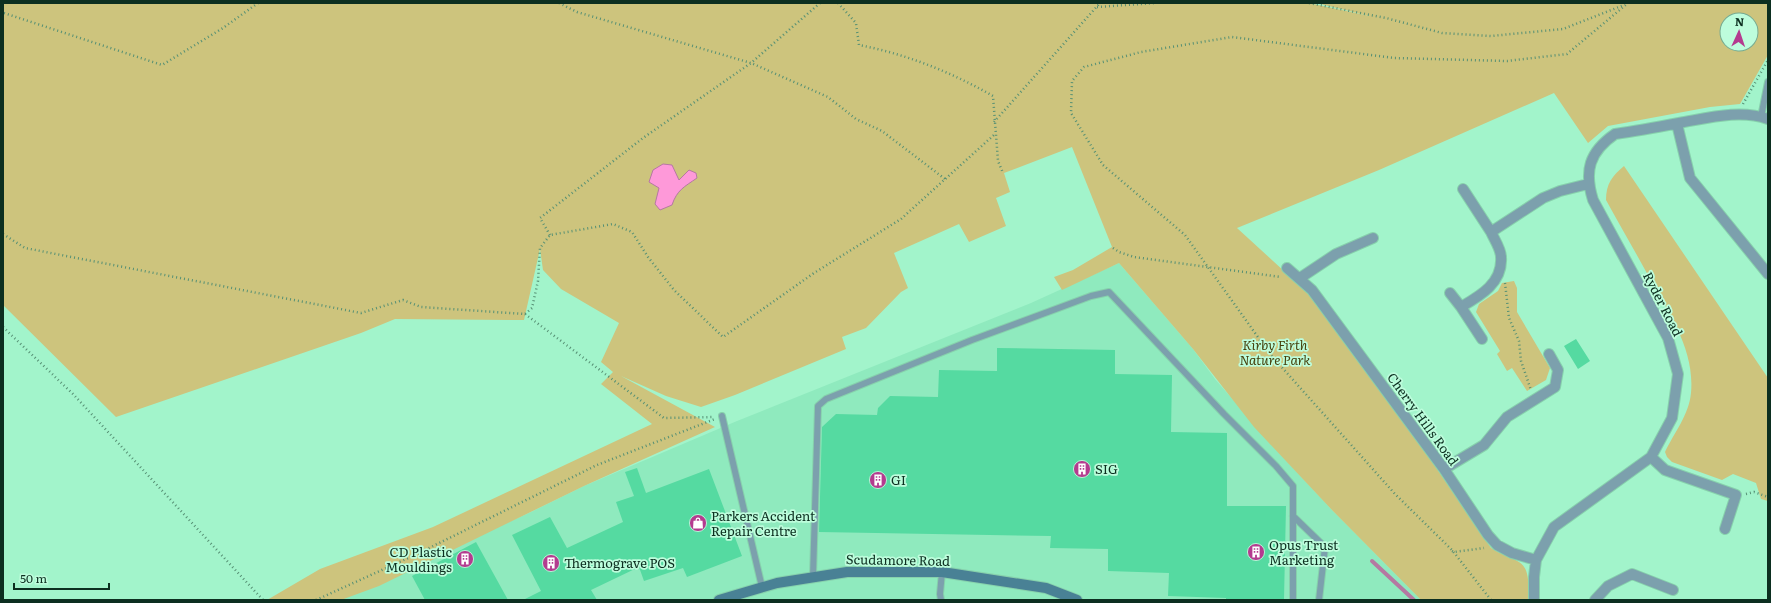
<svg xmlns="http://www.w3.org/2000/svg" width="1771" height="603" font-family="Literata,serif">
<rect width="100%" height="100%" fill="#a2f4cb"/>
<!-- built -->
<path fill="#8feabe" d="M1119 263 1193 349 1215 379 1280 454 1331 509 1421 600H335L529 513 584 486 737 421 1031 303Z"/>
<!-- green -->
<path fill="#cdc47d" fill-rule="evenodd" d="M3 3H1309L1370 16 1316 3H1768V55L1740 104 1710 107 1608 126 1588 143 1554 93 1379 170 1237 228 1308 293 1413 434 1491 548C1500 554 1510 556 1519 562 1531 569 1528 588 1528 600H1421L1331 509 1254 427 1193 349 1119 263 1062 290 1054 277 1073 270 1112 247 1072 147 1004 173 1010 192 996 198 1006 226 969 242 959 224 894 253 908 288 901 292 866 328 842 337 846 349 735 395 701 407 666 396 621 376 715 427 584 486 379 586 341 600H267L320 569 433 527 652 424 601 384 613 372 601 362 619 323 561 289 543 270 540 249 524 320 395 319 361 333 116 417 3 305ZM1727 20H1751V44H1727Z
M1624 166 1768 378V501L1761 499 1756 483 1733 474 1722 480 1672 462 1667 457 1665 452C1674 433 1689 415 1691 393 1695 350 1669 313 1649 277 1635 251 1620 226 1606 200 1606 184 1612 176 1624 166Z
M1514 281 1517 288V312L1550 368 1546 380 1527 391 1512 368 1507 371 1497 354 1500 351 1476 312 1479 304 1498 291 1502 283Z"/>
<!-- water -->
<path fill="#fe99d9" stroke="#b579a2" d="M663 164 672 165 679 180 689 170 696 173 697 178C684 187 677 190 672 205L660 210 655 204 659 188 649 182 653 170Z"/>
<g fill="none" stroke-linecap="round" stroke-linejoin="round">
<!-- stream -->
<path stroke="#b579a2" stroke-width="4" d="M1372 561 1414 600"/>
</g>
<!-- building -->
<path fill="#55daa1" d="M1576 339 1590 361 1578 369 1564 346Z
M997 348 1115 350V374L1172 375 1171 432 1227 433V506H1286L1284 600H1226V598L1168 596 1169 573 1108 571V549L1050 548 1051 536 819 532 822 427 836 414 877 415 878 408 890 396 938 397 939 370 997 371Z
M637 468 646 493 709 469 742 556 687 577 683 568 644 581 639 567 591 590 597 600H523L541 591 512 535 550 517 567 548 623 522 616 502 634 496 625 472Z
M476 542 508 600H425L412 576Z"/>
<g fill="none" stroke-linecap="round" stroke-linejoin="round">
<!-- lane casing -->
<g stroke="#87d1ac" stroke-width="8">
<path id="lane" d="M1761 117 1768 82
M722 416 762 587
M1293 516 1325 547 1319 600
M813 577 818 406 826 399 972 340 1091 296 1109 292 1224 414 1276 466 1293 486V600
M941 600 940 594 942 572"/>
</g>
<!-- street casing -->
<g stroke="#87d1ac" stroke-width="12">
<path id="street" d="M1677 124 1690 178 1768 274
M1463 189 1491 232
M1287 268 1312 290 1444 469 1488 535 1497 545 1512 553 1536 560
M1300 278 1336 254 1373 238
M1450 293 1461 307
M1482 339 1461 307C1480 296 1503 283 1501 257 1501 249 1494 239 1491 232L1543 198 1560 191 1588 184
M1651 457 1665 470 1736 495 1725 529
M1444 469 1484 445 1507 417 1555 387 1558 370 1549 354
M1534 600V577L1536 560 1554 527 1651 457 1672 418 1678 374 1668 338 1593 200C1584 171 1589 152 1615 134 1636 131 1658 127 1679 123 1708 118 1740 109 1768 119
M1595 600 1608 586 1632 574 1673 590"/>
</g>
<!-- secondary casing -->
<g stroke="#87d1ac" stroke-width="12">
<path id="secondary" d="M719 600 777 583 847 572H942L1046 588 1077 600"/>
</g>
<!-- path -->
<path stroke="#569074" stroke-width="2.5" stroke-dasharray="1 3" stroke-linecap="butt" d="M559 3 577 12 751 63 820 3
M838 3 856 23 859 45C906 54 951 72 993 96L998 161 1003 173
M1309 3 1386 18 1442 33 1491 36 1563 29 1624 5
M1097 7 1155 3
M4 13 162 65 223 28 258 3
M1743 104 1768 60
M994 122 1100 3
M3 234 25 248 361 313 403 300 421 307 525 314 532 308 538 281 540 248 550 235 613 224 632 232 648 257 674 290 723 337 814 273 901 219 995 134
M550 235 540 218 643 138 751 63 828 97 856 119 882 131 945 179
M1113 248 1119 252 1134 257 1281 277
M1505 283 1509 318 1519 341 1521 361 1531 390
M525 314 664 418 714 417
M3 327 73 394 263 600
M1746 494 1754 492 1768 497
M1452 551 1454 552 1484 548
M316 600 417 554 597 465 715 419
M1491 600 1452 550 1395 494 1270 354 1185 235 1103 165 1071 113 1072 81 1084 67 1141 52 1232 37 1394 58 1507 61 1567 54 1628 3"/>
<!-- lane -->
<use href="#lane" stroke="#7ca0ad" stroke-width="6"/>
<!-- street -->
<use href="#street" stroke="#7ca0ad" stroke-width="10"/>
<!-- secondary -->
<use href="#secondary" stroke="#498195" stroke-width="10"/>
</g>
<!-- icons -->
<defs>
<g id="building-disc" transform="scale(0.9)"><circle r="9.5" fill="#b43b8f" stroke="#bdfddc"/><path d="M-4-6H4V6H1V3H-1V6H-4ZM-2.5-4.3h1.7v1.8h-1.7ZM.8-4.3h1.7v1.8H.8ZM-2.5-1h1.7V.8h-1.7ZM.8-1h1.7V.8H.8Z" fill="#fff"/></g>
<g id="shop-disc" transform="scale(0.9)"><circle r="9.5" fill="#b43b8f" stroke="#bdfddc"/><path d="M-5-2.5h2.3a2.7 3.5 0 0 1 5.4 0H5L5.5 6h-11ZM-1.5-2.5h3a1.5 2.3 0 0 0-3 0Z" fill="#fff"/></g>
</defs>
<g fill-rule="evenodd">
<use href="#building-disc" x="1082" y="469"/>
<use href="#building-disc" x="878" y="480"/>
<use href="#shop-disc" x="698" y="523"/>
<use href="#building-disc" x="1256" y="552"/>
<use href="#building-disc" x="465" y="559"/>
<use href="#building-disc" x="551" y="563"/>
</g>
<g text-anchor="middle" stroke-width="3.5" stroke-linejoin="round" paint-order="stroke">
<!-- street labels -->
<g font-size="13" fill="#0c2f20" stroke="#bdfddc">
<text transform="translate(1663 304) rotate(63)" y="5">Ryder Road</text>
<text transform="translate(1423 419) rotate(54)" y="5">Cherry Hills Road</text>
<text transform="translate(898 560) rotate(1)" y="5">Scudamore Road</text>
</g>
<!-- park labels -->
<g font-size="13" font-style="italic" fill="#453f0b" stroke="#bdfddc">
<text x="1275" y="350">Kirby Firth<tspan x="1275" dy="15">Nature Park</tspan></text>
</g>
<!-- poi labels -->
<g font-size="13" fill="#0c2f20" stroke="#bdfddc" text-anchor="start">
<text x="1095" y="474">SIG</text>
<text x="891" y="485">GI</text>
<text x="711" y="521">Parkers Accident<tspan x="711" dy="15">Repair Centre</tspan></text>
<text x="1269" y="550">Opus Trust<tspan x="1269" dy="15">Marketing</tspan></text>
<text x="452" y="557" text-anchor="end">CD Plastic<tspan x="452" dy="15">Mouldings</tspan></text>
<text x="564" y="568">Thermograve POS</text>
</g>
</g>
<!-- border -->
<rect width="1771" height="603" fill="none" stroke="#0c2f20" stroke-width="8"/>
<!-- north arrow -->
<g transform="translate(1739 32) rotate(3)"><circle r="19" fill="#bdfddc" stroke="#76ab91"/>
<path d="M0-3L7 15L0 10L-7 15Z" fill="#b43b8f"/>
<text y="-6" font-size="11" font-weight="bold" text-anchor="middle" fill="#0c2f20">N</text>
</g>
<!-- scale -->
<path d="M14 583v6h95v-6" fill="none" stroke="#0c2f20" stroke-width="2"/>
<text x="20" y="583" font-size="12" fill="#0c2f20" stroke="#bdfddc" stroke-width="3" paint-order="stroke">50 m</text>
</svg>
